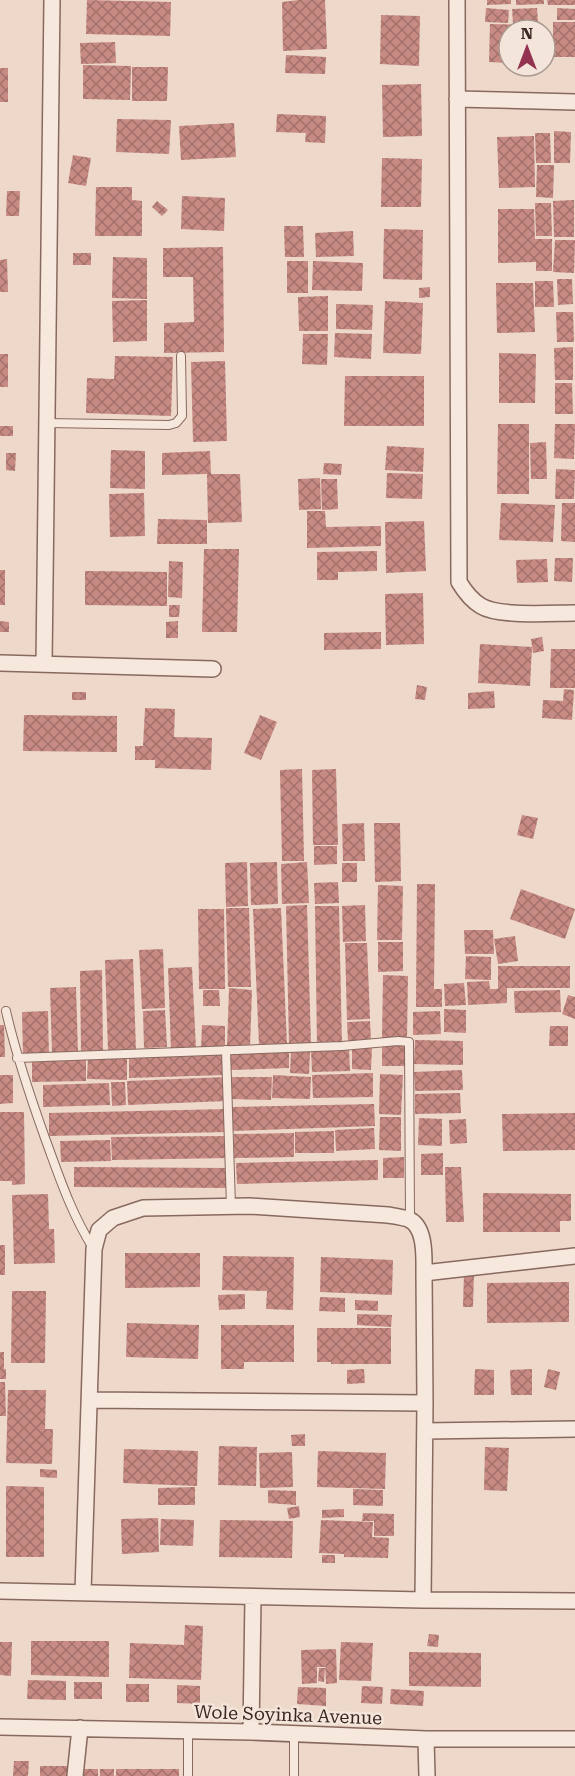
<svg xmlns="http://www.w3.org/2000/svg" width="575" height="1776" font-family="'Roboto Serif',serif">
<defs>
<pattern id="building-cross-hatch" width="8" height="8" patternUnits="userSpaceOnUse" patternTransform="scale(1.5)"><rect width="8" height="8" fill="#c88b83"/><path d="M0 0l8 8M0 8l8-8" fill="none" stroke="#a3716b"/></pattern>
</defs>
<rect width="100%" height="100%" fill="#edd8ca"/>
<!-- building -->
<path fill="url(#building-cross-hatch)" d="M87 0 171 2 170 36 86 34Z
M299 0H325L327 49 283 51 282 2Z
M487 0H511V4L487 5Z
M516 0H544V4L516 5Z
M547 0H575V5H548Z
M486 8 509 10 508 23 485 22Z
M537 8 538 22 513 23 512 9Z
M557 8 575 9V20H557Z
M381 15 420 16 419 66 380 64Z
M553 22H575V57H553Z
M490 24 541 25V30H509V63L489 62Z
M115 42 116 63 81 64 80 43Z
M286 55 326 57 325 74 285 73Z
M83 65 131 66 130 100 83 99Z
M132 67H168L167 101H132Z
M0 68H8V102H0Z
M421 84 422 136 383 137 382 85Z
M277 114 326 116 325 143 305 142 306 133 276 132Z
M117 119 171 120 169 154 116 152Z
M234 123 236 157 181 160 179 126Z
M554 131 571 132 570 163H554Z
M535 133H550L551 163H536Z
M534 136 535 187 499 188 497 137Z
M73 155 91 158 86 186 68 183Z
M382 158 422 159 421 207H381Z
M537 165H554L553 198 536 197Z
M96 187H132V200L142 201V236H95Z
M7 191H20L19 216H6Z
M182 196 225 198 224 231 181 229Z
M574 200V237H554L553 201Z
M157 201 168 210 162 216 152 207Z
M535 203H551L552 236H536Z
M498 209H534L535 239H552V271H536V262L498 263Z
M284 226H303L304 257H285Z
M384 229 423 230 422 280 383 279Z
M353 231 354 256 316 257 315 233Z
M555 240H575L574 273 553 272Z
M223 247 224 352 164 353V323L194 322 193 277H163V248Z
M73 253H91V265H73Z
M113 257 147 258V299L112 298Z
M7 259 8 292H0V260Z
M287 261H308V293H287Z
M313 261 363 263 362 291 312 290Z
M557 279H572L573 304 558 305Z
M535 281H553L554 307H535Z
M496 283H533L535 332 497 333Z
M430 287V297L419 298V288Z
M328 296V331H299L298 297Z
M147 300V341L113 342 112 301Z
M385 301 423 303 421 354 383 353Z
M336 304 373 305 372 330 336 329Z
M556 312H573L574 342H557Z
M335 333 372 334 371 359 334 357Z
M303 334H328L327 365 302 364Z
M573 347V380H555L554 348Z
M499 353 536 354 535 403H499Z
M0 354H8V387H0Z
M115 356 173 357 171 416 86 413 87 378 114 379Z
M225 361 227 441 193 442 191 362Z
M345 376H424V426H344Z
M555 383H572L573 414H555Z
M498 424H529V494H497Z
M555 424H575L574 459 554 458Z
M0 426H13V436H0Z
M546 442 547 479H531L530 443Z
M387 446 424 448 423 472 385 470Z
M111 450 145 451V489L110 488Z
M210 451 211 474H240L242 522 208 523 207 474 162 475V453Z
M6 453H16L15 471 6 470Z
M324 463 342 464 341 475 323 474Z
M556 469 575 470 574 499H555Z
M387 473 423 474 422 499 386 498Z
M320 478 321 509 299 510 298 479Z
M321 479H337L338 509 322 510Z
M144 493 145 536 110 537 109 494Z
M501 503 555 505 553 542 499 540Z
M562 503H575V542L561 541Z
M307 511H325L326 527 381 526V546L307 548Z
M158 519 207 520V544H157Z
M424 521 426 571 386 573 385 522Z
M204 549H239L237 632H202Z
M377 551V571L338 572V580H317V552Z
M555 558H573L572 582 554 581Z
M547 559 548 582 517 583 516 560Z
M169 561 183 562 182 598 168 597Z
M0 570H5V605H0Z
M85 571 167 572V606L85 605Z
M423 593 424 644 386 645 385 594Z
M169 605H180L179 617H169Z
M0 621 9 622V632H0Z
M178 621V638H166V622Z
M381 632V649L324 650V633Z
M542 637 544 651 533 653 531 639Z
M480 644 532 647 530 686 478 683Z
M551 649H575V688H550Z
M417 685 427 687 425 700 415 699Z
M564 689 574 690 572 720 542 718 543 700 563 701Z
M494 691 495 708 468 709V693Z
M72 692H86V700H72Z
M145 708 175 709 174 737 212 738 211 770 155 768V760H135V746H143Z
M24 715 117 716V752L23 751Z
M260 715 277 722 261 760 244 753Z
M302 769 304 861H282L280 770Z
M336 769 338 845H313L312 770Z
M522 815 538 818 533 839 517 835Z
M364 823 365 861H343L342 824Z
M374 823H400L401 881 375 882Z
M314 846H337V864L314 865Z
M247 862 248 906 226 907 225 863Z
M277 862 278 904 251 905 250 863Z
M307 862 309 903 282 904 281 864Z
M342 863H357V882H342Z
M338 882 339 903 315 904 314 883Z
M417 884H435L434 989H442V1007H416Z
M378 885 403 886 402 940H377Z
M521 889 575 909 565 939 510 919Z
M307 905 311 1044 289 1045 286 906Z
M365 905 366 941 343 942 342 906Z
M315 906H339L342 1045 317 1046Z
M226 908H249L251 987H228Z
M281 908 287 1044 259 1045 253 909Z
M198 909H224L225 989H199Z
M464 930H493L494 954H465Z
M515 936 518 961 498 964 494 939Z
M378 942H403V971L378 972Z
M345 943H367L370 1019 347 1020Z
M163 949 165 1008 142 1009 139 950Z
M466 956 491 957V980L465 979Z
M133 959 136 1051 108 1052 105 960Z
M498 966H570V988H507V1003L468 1005 467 982 489 981 490 989H498Z
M192 967 196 1049 171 1050 168 968Z
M102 970 103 1051H81L80 971Z
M383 975 408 976 407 1039H382Z
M464 983 466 1005 445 1006 444 984Z
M76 987 78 1052H52L50 988Z
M229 988 252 990 250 1048 227 1047Z
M203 990H219L220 1006H203Z
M560 990 561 1012 515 1013 514 991Z
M568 995 575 997V1019L562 1014Z
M444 1009 466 1010V1033L444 1032Z
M165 1010 167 1047 144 1048 143 1011Z
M48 1011 49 1055H23L22 1012Z
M440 1011 441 1034 413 1035V1012Z
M370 1021 371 1041 348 1042 347 1022Z
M0 1025H4L5 1057H0Z
M202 1025 225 1026V1049L201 1048Z
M550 1026H568V1046H549Z
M415 1040 463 1041V1065L414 1064Z
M382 1043H405L406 1066H382Z
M352 1047H372L371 1070 352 1069Z
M349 1049 350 1071 312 1072 311 1050Z
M289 1051V1068L231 1070V1053Z
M291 1051 310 1052 309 1074 290 1073Z
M224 1053 225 1075 129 1078V1057Z
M88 1057H127V1080L87 1079Z
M86 1059V1081L32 1082V1060Z
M462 1070 463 1090 415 1091 414 1072Z
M373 1073V1097L313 1098 312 1075Z
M380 1074 403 1075 401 1115 379 1114Z
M0 1075H13V1103L0 1104Z
M273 1075 311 1077 310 1099 272 1098Z
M226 1077 227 1101 128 1105 127 1081Z
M231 1077H272L271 1100 231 1099Z
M111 1082H125L126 1105 112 1106Z
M109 1083 110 1105 43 1107V1085Z
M460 1093 461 1113 415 1114V1094Z
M374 1104 375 1126 232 1131 231 1107Z
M227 1109V1132L49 1136V1113Z
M0 1112H24L25 1184 12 1185V1181H0Z
M575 1113V1150L503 1151 502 1114Z
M380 1117H401V1151L379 1150Z
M419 1118 442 1119V1146L418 1145Z
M466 1119 467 1143 450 1144 449 1120Z
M374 1128 375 1149 336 1151 335 1130Z
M334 1131V1153H295V1132Z
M294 1133V1157L234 1158V1134Z
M229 1136V1158L112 1160 111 1137Z
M110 1140 111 1161 61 1162 60 1141Z
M443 1153V1175H421V1154Z
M404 1157V1178H383V1158Z
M378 1160V1180L237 1184 236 1163Z
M74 1167 229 1168V1188L74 1187Z
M445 1167H461L464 1222H446Z
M483 1193 571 1194V1221H560V1232H483Z
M48 1194 49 1229H54L55 1263 14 1264 12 1195Z
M0 1245H5V1275H0Z
M125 1253H200V1287L125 1288Z
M223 1256 294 1257 293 1310 266 1309 267 1291 222 1290Z
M321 1257 393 1260 392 1295 320 1292Z
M464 1272 474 1273 473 1307H463Z
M569 1282V1322L487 1323V1283Z
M12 1291H46L45 1363H11Z
M245 1294V1309L219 1310 218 1295Z
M320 1297 345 1298V1312L319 1311Z
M355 1300 378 1301V1311L355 1310Z
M357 1314 392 1315 391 1327 357 1325Z
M127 1323 199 1325 198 1359 126 1357Z
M221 1325H294V1362H244V1369H221Z
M317 1328H391V1364H331V1362H317Z
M0 1352H4V1369H6V1379H0Z
M364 1369 365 1383 347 1384V1370Z
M475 1369 494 1370V1395H474Z
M532 1369V1395H511L510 1370Z
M548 1369 560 1372 556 1390 544 1387Z
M0 1382H5L6 1416H0Z
M8 1390H46L45 1429H53L52 1464 6 1463Z
M305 1434V1446H292L291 1435Z
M219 1446 257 1447 256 1486 218 1485Z
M485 1447 509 1448 507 1491 484 1490Z
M124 1449 198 1451 197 1486 123 1483Z
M318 1451 386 1453 385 1489 317 1487Z
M292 1452 293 1487 260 1488 259 1453Z
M40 1469 57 1470V1478L40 1477Z
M6 1486 44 1487V1557H6Z
M195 1487V1505H158V1488Z
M353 1489 383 1490V1506L353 1505Z
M268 1490 296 1491V1505L268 1503Z
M299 1506 300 1517 289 1519 287 1508Z
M344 1509V1517L322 1518V1510Z
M363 1513 394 1514V1536H374V1521H362Z
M158 1518 159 1552 122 1554 121 1519Z
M161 1519 194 1520 193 1546 160 1545Z
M220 1520 293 1521 292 1558 219 1557Z
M321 1520 373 1522 372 1537 389 1538 388 1558 344 1557V1554L319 1553Z
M322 1555H335V1563H322Z
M185 1625 203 1626 201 1680 129 1678 130 1643 184 1645Z
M429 1634 439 1635 438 1647 427 1646Z
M31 1641H109V1677L31 1675Z
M0 1642H12L11 1676 0 1675Z
M341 1642 373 1643 371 1681 339 1680Z
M336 1649 337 1683 326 1684 325 1663V1667H317V1683L302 1684 301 1650Z
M409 1652 481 1653V1687L409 1686Z
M319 1668H325L324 1682 318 1681Z
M28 1680 66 1681V1700L27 1699Z
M74 1682H102V1699H74Z
M126 1684H149V1702H126Z
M177 1685 200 1686V1704L177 1703Z
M362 1686 383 1687 382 1704 361 1703Z
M298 1687 326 1688V1706L297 1704Z
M391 1689 424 1691 423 1706 390 1704Z
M14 1761H29L28 1776H13Z
M40 1766H73V1776H40Z
M79 1769H98V1776H79Z
M100 1769H114V1776H100Z
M116 1769H179V1776H116Z"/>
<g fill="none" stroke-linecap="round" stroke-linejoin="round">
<!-- service casing -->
<g stroke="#88695f" stroke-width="10">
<path id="service" d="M47 423 169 425 176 423 182 416 181 356
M6 1011C16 1055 30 1096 45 1138 59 1176 71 1213 93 1248
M226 1050 231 1206
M17 1058 342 1046 398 1041 409 1042 410 1220
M188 1776V1730
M294 1776V1733"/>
</g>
<!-- minor casing -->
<g stroke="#88695f" stroke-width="18">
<path id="minor" d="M457 0 459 582C465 592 471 600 481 606 499 617 552 613 575 613
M457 99 575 102
M0 663 213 669
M44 664 52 0
M424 1273 575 1256
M90 1400 425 1403
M425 1431 575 1429
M0 1591 423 1600 575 1601
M83 1592 94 1249 99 1230 113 1218 143 1208 249 1206 388 1215C394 1216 402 1217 408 1219 426 1226 424 1257 424 1273L425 1403 423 1600
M0 1727 251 1732 426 1739H575
M251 1732 253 1597
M426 1739 427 1776
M75 1776 80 1728"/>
</g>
<!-- service -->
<use href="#service" stroke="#f7e8dd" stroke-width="8"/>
<!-- minor -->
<use href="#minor" stroke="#f7e8dd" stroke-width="15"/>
</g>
<g text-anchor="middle" stroke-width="5" stroke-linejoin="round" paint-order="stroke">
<!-- street labels -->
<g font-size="18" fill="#3a2622" stroke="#f4e5da">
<text transform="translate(288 1715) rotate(2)" y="6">Wole Soyinka Avenue</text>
</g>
</g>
<!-- north arrow -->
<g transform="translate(527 48)"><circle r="28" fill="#f4e5da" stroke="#aa9990" stroke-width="1.5"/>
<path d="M0-4.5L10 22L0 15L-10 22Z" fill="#943351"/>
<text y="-9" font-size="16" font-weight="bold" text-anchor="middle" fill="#3a2622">N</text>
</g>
</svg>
